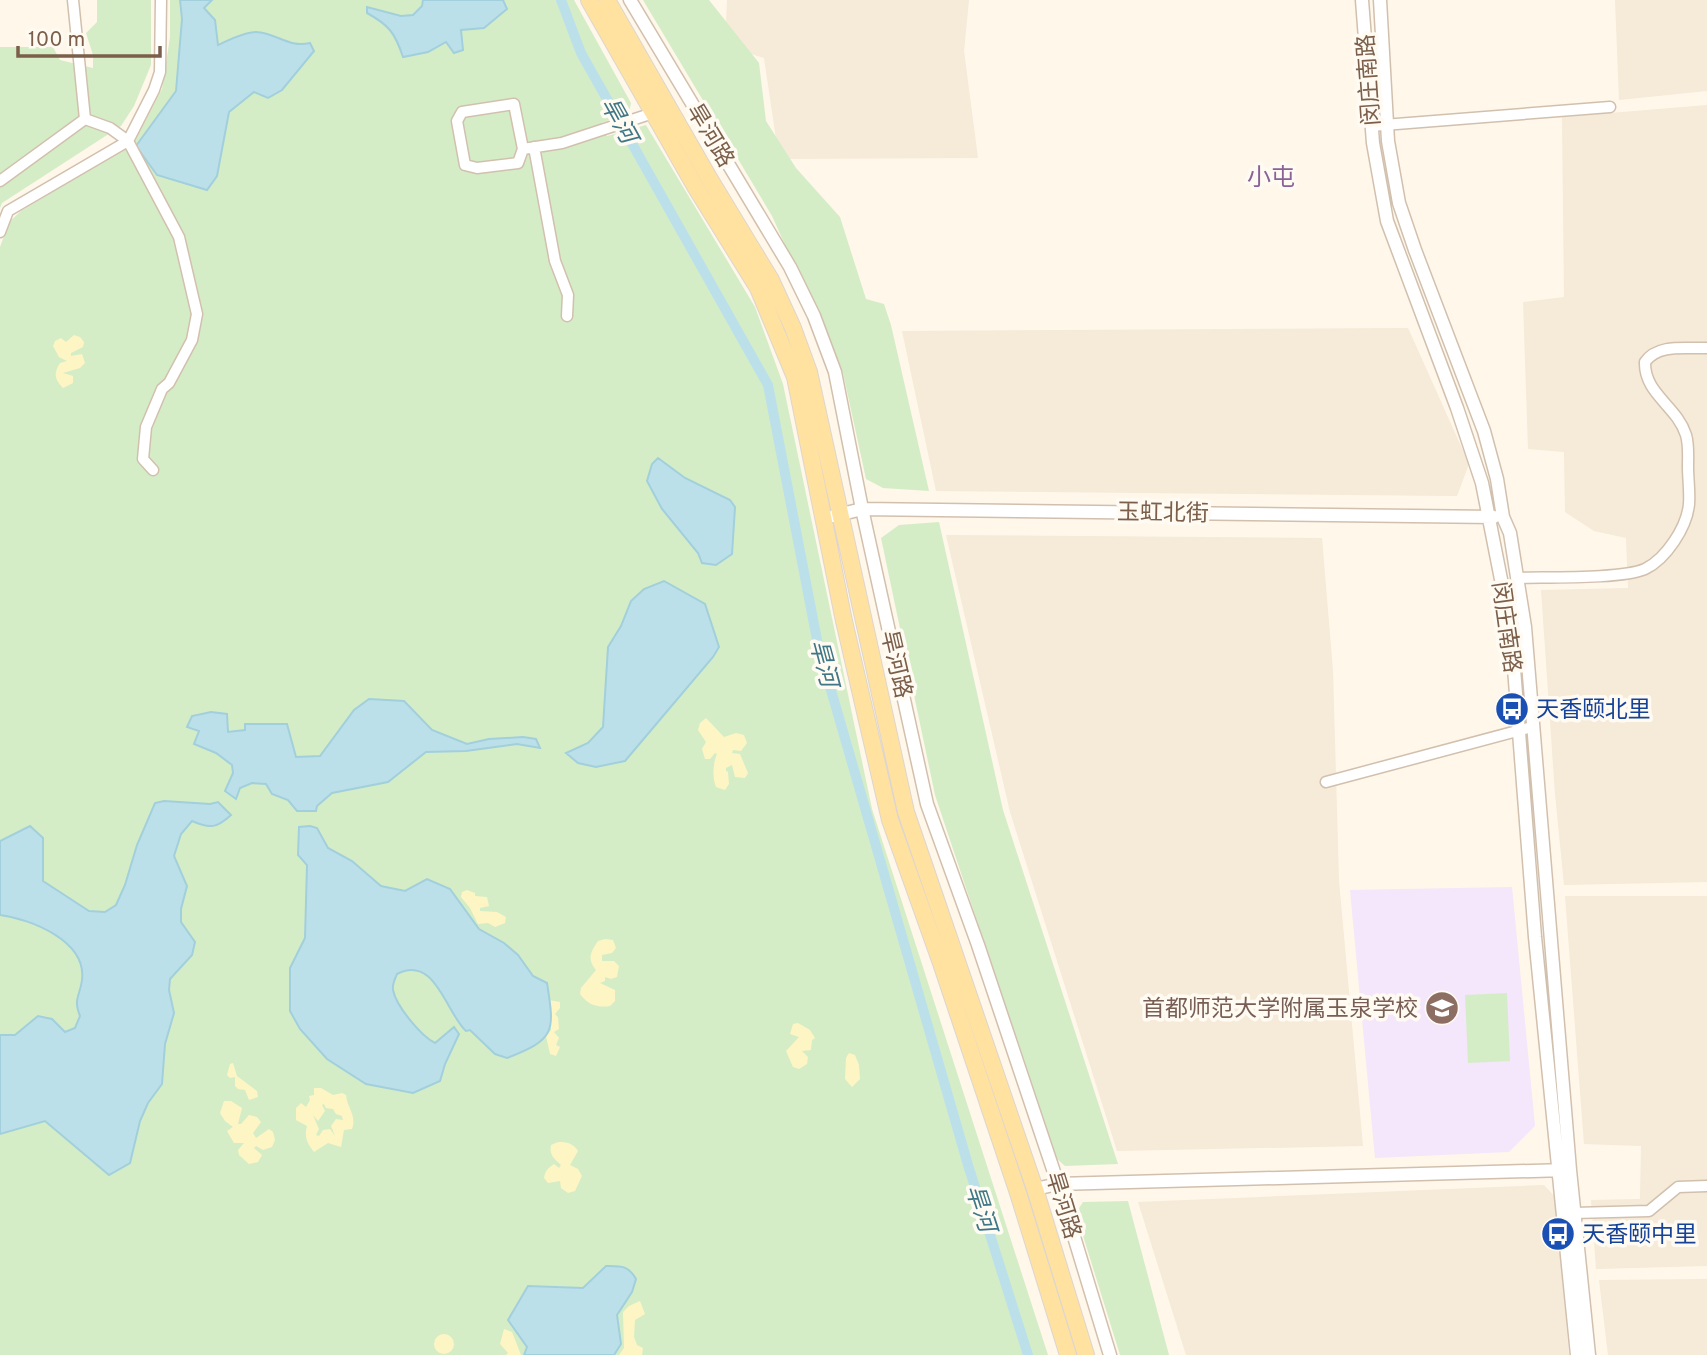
<svg xmlns="http://www.w3.org/2000/svg" width="1707" height="1355" font-family="Overpass,'Noto Sans SC',sans-serif">
<rect width="100%" height="100%" fill="#fef7ea"/>
<!-- residential -->
<path fill="#f6ead8" d="M727 0H969L964 51 978 158 779 159 764 58 725 46Z
M1615 0H1707V91L1619 100Z
M1707 105V882L1564 885 1555 794 1541 590 1628 588 1626 538 1594 531 1565 512 1564 452 1528 449 1523 302 1564 297 1562 117Z
M1408 328 1469 464 1457 496 936 491 902 331Z
M946 535 1322 538 1333 671 1339 881 1363 1146 1117 1151 1010 812Z
M1565 896H1707V1266L1596 1269 1591 1200 1640 1199 1641 1146 1584 1144Z
M1544 1185 1555 1197 1569 1355H1186L1138 1202Z
M1707 1279V1355H1608L1599 1280Z"/>
<!-- education -->
<path fill="#f4e6fb" d="M1512 887 1535 1126 1509 1152 1375 1158 1350 890Z"/>
<!-- green -->
<path fill="#d4edc7" d="M97 0H151V65L134 106 121 126 2 203 0 208V47H53L60 60 93 68V55L86 33 97 22Z
M170 0H574L631 103 629 113 601 123 607 136 646 125 755 307 783 384 872 809 1048 1355H0V247L9 222 21 211 134 143 162 89 170 37Z
M643 0H709L759 63 766 121 796 168 840 217 866 299 884 304 891 325 929 491 883 488 866 479 843 373 772 216Z
M939 522 1003 810 1118 1164 1065 1166 1056 1158 935 795 881 538 899 525Z
M1507 993 1510 1061 1468 1063 1465 995Z
M1128 1201 1169 1355H1120L1076 1213 1083 1202Z"/>
<!-- sand -->
<path fill="#fef5c4" fill-rule="evenodd" d="M74 335 80 337 84 342 83 347 71 353V356L82 354 85 363 80 368 63 373 73 376V383L63 388C55 379 53 374 60 363L67 361 59 357 53 346 55 341 61 338 66 342Z
M706 718 724 737 736 733 744 735 747 743 741 751 733 750 732 753 740 754 748 773 745 778 735 777 732 765 726 768V771L728 772 729 784 725 790 716 787C712 777 713 763 717 754L715 753 710 759H705L702 749 706 742 698 730 700 723Z
M467 890 475 893V896L487 897 489 906 480 908V911L497 912 506 917 505 923 495 927 488 923 478 924 470 908 461 897 462 892Z
M605 939 613 940 616 948 612 953 602 955V961H614L619 966 617 977 611 979 605 977V981L600 983 615 990V1001L610 1006C598 1008 588 1005 580 994L581 988 596 970C587 959 590 953 598 941Z
M549 1000 560 1002V1008L555 1014 558 1017 559 1029 554 1032 559 1038 556 1045 560 1047 556 1056 550 1054 546 1036 551 1030Z
M798 1023 810 1030 815 1038 812 1040 811 1050 802 1051 808 1057 807 1064 799 1069 793 1067 786 1051 799 1037 790 1034 793 1024Z
M849 1053 855 1055 859 1065 860 1079 852 1087 845 1079 846 1058Z
M233 1063 237 1076 257 1091 258 1097 249 1100 245 1090 238 1089 235 1086V1077L230 1078 227 1075 230 1064Z
M314 1088H321L333 1095 342 1093 346 1095C347 1108 357 1115 352 1129L344 1130 341 1147 328 1143 314 1152C307 1143 304 1137 307 1126L296 1120V1108L301 1103 306 1107 310 1100 309 1096 314 1095ZM324 1104 326 1108 333 1109 336 1114 342 1116 343 1120 336 1119 331 1126 335 1136 330 1129 323 1130 319 1136 316 1135 319 1129 313 1115 318 1121 325 1111 322 1105Z
M224 1101H231L242 1108 238 1124H241L249 1115 257 1117 261 1122 253 1133 256 1138 269 1129 273 1132 275 1140 272 1147 263 1150 256 1146 254 1148 262 1155 258 1162 249 1164 239 1155 238 1150 244 1143H234L227 1131 233 1127 225 1121 220 1113Z
M558 1142C567 1142 573 1143 578 1151L570 1165 578 1169 582 1176 575 1191 568 1193 561 1188 560 1181 548 1183 544 1178C545 1171 548 1168 554 1164L559 1168 561 1165C555 1159 549 1156 551 1145Z
M640 1301 645 1314 635 1320 634 1337 637 1345 643 1348 642 1355H619L624 1348 623 1312 629 1306Z
M504 1329 512 1332 521 1355H506L508 1353 500 1344Z
M434 1344a10 10 0 1 1 20 0a10 10 0 1 1-20 0Z"/>
<!-- water -->
<path fill="#bce0ea" stroke="#a2cfdc" stroke-width="2" d="M180 0H212L204 8 215 20 218 45C229 40 244 32 256 32 277 33 288 48 310 43L314 51 282 90 268 98 254 92 229 112 217 176 207 190 157 175 136 146 176 91 182 19Z
M423 0H503L507 9 484 28 461 30 463 50 454 53 446 42 428 52 403 57C395 33 389 25 367 13V7L401 16 413 15 422 6Z
M658 458 685 478 730 500 735 507 732 554 716 565 702 563 698 553 662 509 647 481 652 464Z
M664 581 705 604 719 647 713 657 625 761 596 767 578 763 566 753 588 743 603 727 608 647 621 626 631 601 644 589Z
M369 699 404 701 432 730 467 744 489 739 523 737 536 739 540 748 517 744 466 751 426 752 388 782 332 793 317 806 316 811H297L288 800 272 794 266 784 252 783 240 788 236 799 225 791 233 773 232 765 216 753 194 744 199 731 187 727 192 716 211 712 227 714 228 732 245 730V724H287L296 757 320 756 354 710Z
M164 801 210 804 218 802 231 815C217 828 210 829 192 821L181 834 174 856 187 886 181 909V922L195 942 192 955 170 979 169 990 174 1013 165 1044 162 1084 148 1103 140 1121 130 1163 109 1175 45 1121 0 1134V1035H15L38 1016 52 1019 65 1032 75 1028 80 1016C73 999 80 996 82 980 87 941 31 919 0 915V841L30 826 43 838V881L89 911 105 912 116 905 125 885 137 845 155 803Z
M310 826 317 828 328 848 352 861 381 886 405 891 427 879 450 889 479 929 504 943 518 955 533 976 547 983C555 1033 555 1039 507 1058L495 1054 470 1030 466 1031C446 1013 435 954 397 974 395 979 392 984 393 990 396 1006 421 1036 435 1043L454 1027 459 1034 445 1064 440 1081 413 1093 366 1084 327 1059 300 1029 290 1011V968L305 938 307 865 298 855 299 827Z
M606 1266C621 1266 628 1265 636 1279L632 1292 617 1315 621 1344 614 1355H524L527 1347 508 1320 528 1286 583 1288Z"/>
<g fill="none" stroke-linecap="round" stroke-linejoin="round">
<!-- canal -->
<path stroke="#bce0ea" stroke-width="10" d="M561 0 581 53 768 385 818 645 968 1165 1028 1355"/>
<!-- minor casing -->
<g stroke="#d2c0ae" stroke-width="13">
<path id="minor" d="M73 0 85 119
M1371 126 1610 107
M534 147 555 261 568 295 567 316
M523 149 518 163 477 168 465 165 457 121 462 112 514 104 523 149 562 143 653 113
M0 181 85 119 110 128 128 141 179 237 197 314 192 340 169 383 162 389 146 427 143 459 153 470
M0 232 8 211 128 141 154 90 160 72 161 0
M1517 578C1546 577 1623 579 1645 569 1666 559 1687 527 1689 504 1690 492 1688 479 1688 467 1688 456 1689 445 1686 435 1677 406 1644 394 1645 362 1658 343 1687 349 1707 348
M1326 782 1532 727
M1574 1213 1649 1211 1678 1187 1707 1186"/>
</g>
<!-- tertiary casing -->
<g stroke="#d2c0ae" stroke-width="15">
<path id="tertiary" d="M630 0 790 267 814 316 835 372 862 509 927 804 978 945 1058 1184 1110 1355
M1362 0 1373 143 1387 221 1457 408 1482 483 1511 630 1535 937 1577 1355
M1380 0 1388 141 1399 203 1415 250 1484 431 1497 479 1503 517 1510 533 1525 627 1570 1170 1589 1355
M834 516 862 509 1494 517
M1035 1189 1058 1184 1566 1170"/>
</g>
<!-- primary casing -->
<g stroke="#ddd5d0" stroke-width="18">
<path id="primary" d="M589 0 696 188 758 288 795 377 844 621 890 820 941 963 1019 1196 1068 1355
M607 0 709 178 771 280 793 328 809 372 906 812 1035 1189 1086 1355"/>
</g>
<!-- minor -->
<use href="#minor" stroke="#fff" stroke-width="10"/>
<!-- tertiary -->
<use href="#tertiary" stroke="#fff" stroke-width="12"/>
<!-- primary -->
<use href="#primary" stroke="#ffe2a0" stroke-width="16"/>
</g>
<!-- icons -->
<defs>
<g id="bus-disc" transform="scale(1.75)"><circle r="9.5" fill="#1a4fb4" stroke="#fffbf2"/><path d="M-5-6H5V4H4V6H2V4H-2V6H-4V4H-5ZM-3.5-4V0h7V-4ZM-3.5 1.2v1.5H-2V1.2ZM2 1.2v1.5H3.5V1.2Z" fill="#fff"/></g>
<g id="school-disc" transform="scale(1.75)"><circle r="9.5" fill="#8d6e63" stroke="#fffbf2"/><path d="M0-5L7-2L0 1L-7-2ZM-4 1L0 2.5L4 1V4Q0 6-4 4Z" fill="#fff"/></g>
</defs>
<g fill-rule="evenodd">
<use href="#bus-disc" x="1512" y="709"/>
<use href="#school-disc" x="1442" y="1008"/>
<use href="#bus-disc" x="1558" y="1234"/>
</g>
<g text-anchor="middle" stroke-width="7" stroke-linejoin="round" paint-order="stroke">
<!-- street labels -->
<g font-size="23" fill="#7b5f4b" stroke="#fffbf2">
<text transform="translate(1368 80) rotate(-94)" y="8">闵庄南路</text>
<text transform="translate(711 135) rotate(59)" y="8">旱河路</text>
<text transform="translate(1163 512) rotate(1)" y="8">玉虹北街</text>
<text transform="translate(1507 627) rotate(82)" y="8">闵庄南路</text>
<text transform="translate(897 664) rotate(77)" y="8">旱河路</text>
<text transform="translate(1064 1205) rotate(73)" y="8">旱河路</text>
</g>
<!-- transit labels -->
<g font-size="23" fill="#164399" stroke="#fffbf2" text-anchor="start">
<text x="1536" y="717">天香颐北里</text>
<text x="1582" y="1242">天香颐中里</text>
</g>
<!-- education labels -->
<g font-size="23" fill="#785e54" stroke="#fffbf2" text-anchor="end">
<text x="1418" y="1016">首都师范大学附属玉泉学校</text>
</g>
<!-- water labels -->
<g font-size="24" font-style="italic" fill="#3f7788" stroke="#fffbf2">
<text transform="translate(619 120) rotate(61)" y="8">旱河</text>
<text transform="translate(824 663) rotate(75)" y="8">旱河</text>
<text transform="translate(981 1208) rotate(72)" y="8">旱河</text>
</g>
<!-- neighbourhood labels -->
<g font-size="24" fill="#896397" stroke="#fffbf2">
<text x="1271" y="185">小屯</text>
</g>
</g>
<!-- scale -->
<path d="M18 46v10h142v-10" fill="none" stroke="#7b5f4b" stroke-width="3.5"/>
<text x="28" y="46" font-size="21" fill="#7b5f4b" stroke="#fffbf2" stroke-width="5" paint-order="stroke">100 m</text>
</svg>
